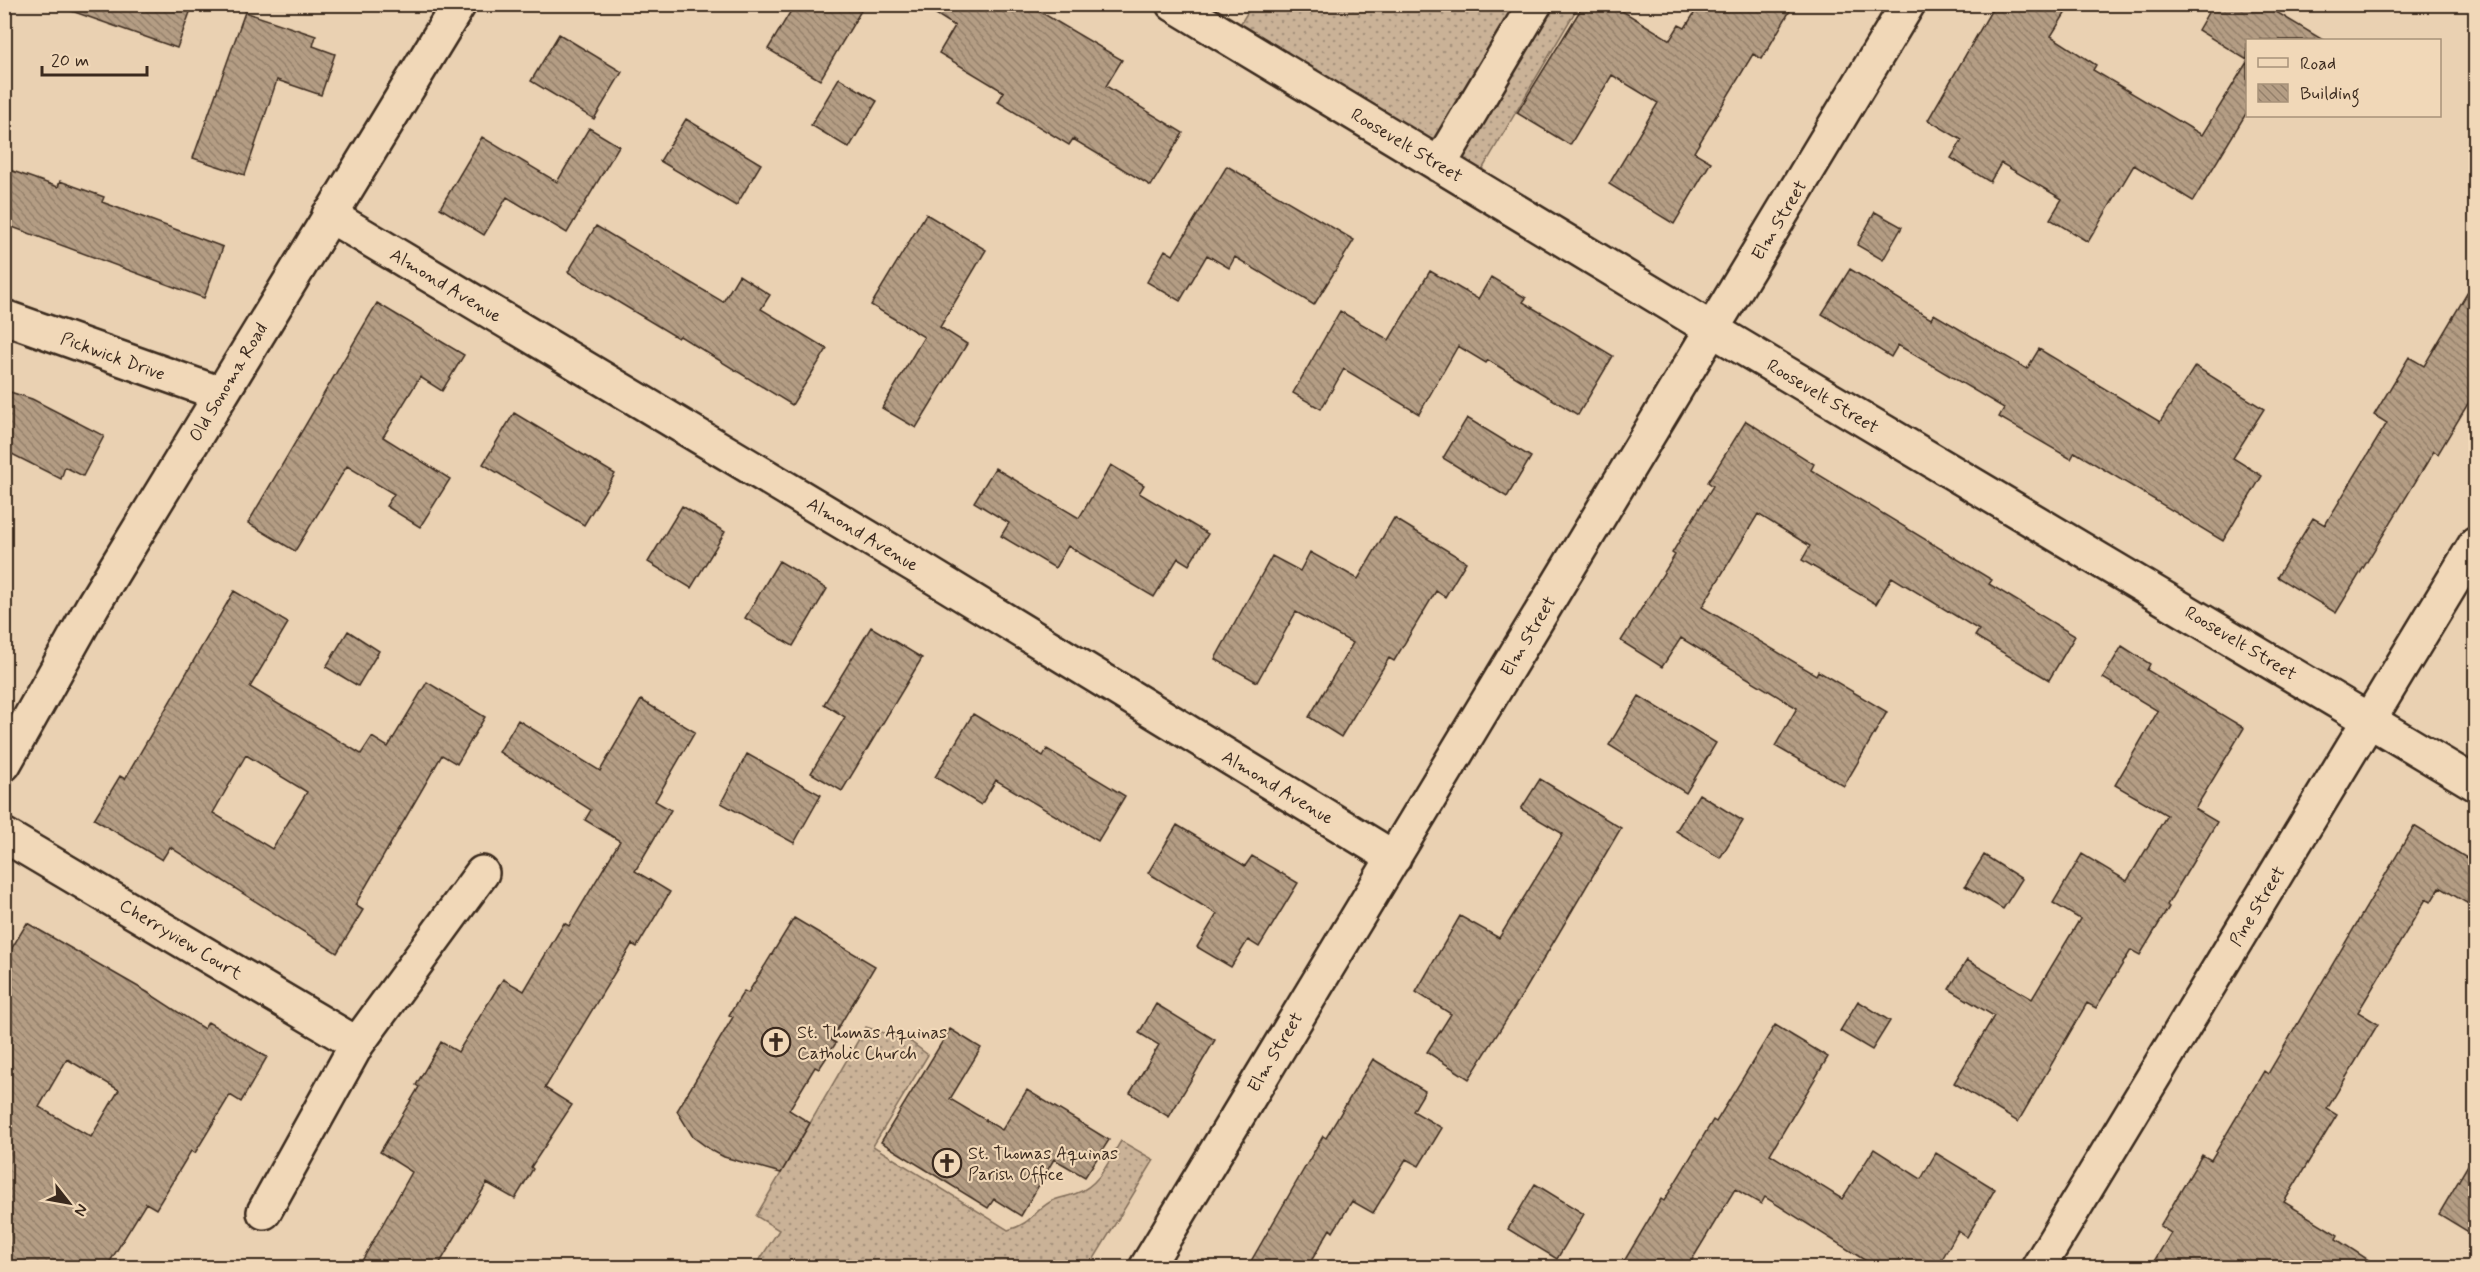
<svg xmlns="http://www.w3.org/2000/svg" width="2480" height="1272" font-family="Mynerve,sans-serif">
<defs>
<pattern id="grass-dots" width="8" height="8" patternUnits="userSpaceOnUse" patternTransform="scale(1.5)"><rect width="8" height="8" fill="#cab297"/><path d="M2 2h.1M6 6h.1" fill="none" stroke="#a5917b" stroke-width="1.8" stroke-linecap="round"/></pattern>
<pattern id="building-back-hatch" width="6" height="6" patternUnits="userSpaceOnUse" patternTransform="scale(1.5)"><rect width="6" height="6" fill="#b49d84"/><path d="M-1 5l2 2M0 0l6 6M5-1l2 2" fill="none" stroke="#94806b"/></pattern>
</defs>
<rect width="100%" height="100%" fill="#ead1b2"/>
<filter id="ink" filterUnits="userSpaceOnUse"><feTurbulence type="fractalNoise" baseFrequency=".0167" numOctaves="2"/><feDisplacementMap in="SourceGraphic" scale="12" xChannelSelector="R" yChannelSelector="G"/><feConvolveMatrix kernelMatrix="1 2 1 2 8 2 1 2 1" color-interpolation-filters="sRGB"/></filter>
<g filter="url(#ink)">
<!-- grass -->
<path fill="url(#grass-dots)" stroke="#826e5a" stroke-width="1.5" d="M1252 5H1579L1473 185 1231 39Z
M866 1027 911 1042 928 1055 873 1146 1008 1230C1031 1224 1033 1212 1050 1202 1059 1197 1068 1197 1077 1193 1100 1185 1109 1160 1121 1141L1154 1160 1089 1267H755L779 1230 756 1216Z"/>
<!-- building -->
<path fill="url(#building-back-hatch)" stroke="#3b2a1e" stroke-width="1.5" fill-rule="evenodd" d="M67 4H193L177 48 66 9Z
M795 4H865L820 80 768 49Z
M920 4H1027L1122 60 1106 86 1183 133 1151 186 1073 139 1069 145 998 102 1004 92 939 53 955 26Z
M1584 4H1611L1670 40 1679 25 1685 28 1700 4H1794L1762 59 1753 54 1694 152 1711 162 1674 224 1609 184 1658 103 1612 75 1570 145 1517 113Z
M1995 4H2071L2051 36 2096 65 2093 70 2202 135 2247 62V112L2193 201 2134 165 2088 242 2050 219 2062 199 2001 163 1990 182 1951 158 1962 140 1928 120Z
M2213 4H2263L2323 40H2247V60L2198 30Z
M245 12 316 36 313 46 335 54 321 95 277 80 245 175 193 158Z
M559 34 622 72 594 119 531 81Z
M839 78 877 101 849 148 811 125Z
M686 119 761 164 736 206 660 161Z
M589 128 619 146 567 233 507 197 484 235 440 208 482 137 557 182Z
M1227 166 1354 240 1314 305 1235 257 1229 268 1207 255 1180 301 1147 282 1165 250 1173 255Z
M4 168 58 187 60 181 104 197 102 202 223 247 204 298 4 224Z
M1875 212 1902 227 1883 260 1857 245Z
M926 214 986 250 940 327 967 344 916 428 882 408 924 337 871 305Z
M596 226 723 302 739 275 770 295 761 309 827 349 792 405 680 336 678 338 568 272Z
M1850 269 1931 319 1934 314 2027 369 2039 349 2160 422 2195 366 2264 409 2233 458 2262 476 2223 541 2075 452 2071 459 1999 417 2004 408 1898 345 1891 357 1822 314Z
M1430 271 1478 299 1491 277 1526 298 1523 302 1613 356 1578 415 1488 360 1486 363 1458 346 1419 414 1344 369 1321 409 1293 393 1340 311 1389 340Z
M2475 280V392L2438 454 2434 451 2336 613 2277 577 2313 518 2325 525 2387 423 2374 415 2409 357 2424 366Z
M377 303 464 355 442 391 420 377 383 437 450 479 420 527 386 506 394 494 347 466 295 551 248 523Z
M4 390 32 399 104 436 83 476 65 467 61 479 4 450Z
M514 413 615 474 584 525 483 464Z
M1467 418 1531 457 1507 497 1443 458Z
M1746 421 1814 464 1811 470 1992 580 1989 584 2075 636 2049 680 1975 636 1979 630 1892 577 1876 604 1802 560 1810 546 1758 514 1702 607 1816 675 1818 671 1887 712 1844 786 1775 746 1797 708 1681 638 1662 667 1621 641 1675 555 1672 553 1713 486 1708 482Z
M1111 465 1144 485 1139 493 1208 534 1189 565 1178 558 1154 597 1068 546 1055 568 1001 536 1009 523 974 502 995 468 1079 518Z
M682 506 725 532 691 588 648 562Z
M1394 518 1466 562 1445 597 1436 591 1394 661 1389 658 1341 737 1309 717 1353 643 1296 612 1257 682 1215 659 1272 556 1300 571 1310 552 1358 579Z
M779 561 827 589 793 646 745 618Z
M234 591 288 623 250 687 361 754 372 737 388 747 427 682 485 717 457 764 442 755 355 905 363 910 337 953 170 847 162 860 94 819 120 776 125 779ZM246 755 307 792 272 849 213 813Z
M871 627 922 658 842 791 811 773 845 717 824 704Z
M348 631 379 651 358 686 326 667Z
M2122 646 2150 664 2147 670 2244 728 2195 809 2217 822 2167 905 2169 907 2140 955 2131 950 2096 1008 2087 1003 2018 1122 1954 1083 1994 1016 1949 989 1967 960 2032 999 2080 919 2053 903 2082 854 2127 881 2167 815 2115 785 2158 711 2103 678Z
M1639 696 1716 743 1686 793 1609 745Z
M641 700 695 732 655 801 671 810 635 871 670 892 637 947 632 944 545 1088 572 1105 531 1167 533 1169 515 1199 487 1183 437 1268H358L412 1172 380 1152 419 1087 416 1085 441 1042 458 1052 503 979 524 991 564 923 569 926 620 841 585 820 591 810 499 752 518 720 600 771Z
M973 714 1043 756 1047 749 1125 796 1098 841 996 780 981 805 935 777Z
M747 754 821 795 794 843 721 803Z
M1540 779 1621 828 1524 992 1469 1079 1427 1052 1451 1014 1416 992 1460 916 1499 938 1563 834 1521 809Z
M1699 794 1743 821 1720 858 1676 831Z
M1177 825 1245 866 1252 856 1298 883 1259 947 1248 940 1231 967 1197 947 1217 914 1148 873Z
M2414 826 2475 863V908L2440 887 2431 902 2426 899 2358 1012 2378 1024 2327 1109 2337 1115 2284 1202 2338 1235 2336 1239 2381 1268H2150L2171 1233 2160 1226 2202 1155 2211 1160 2264 1071 2268 1074Z
M1984 855 2022 879 2003 909 1965 886Z
M794 918 875 966 831 1040 836 1043 819 1069 815 1067 789 1110 810 1123 781 1173 724 1157 711 1150 693 1137 677 1111 733 1017 729 1015 744 991 748 993Z
M27 923 147 992 204 1029 208 1022 267 1057 241 1102 230 1095 195 1153 191 1151 156 1209 146 1203 106 1268H4V961ZM67 1059 119 1090 91 1137 39 1107Z
M1858 1001 1890 1021 1872 1050 1840 1031Z
M1156 1004 1215 1040 1169 1117 1130 1093 1159 1045 1139 1033Z
M1775 1025 1828 1057 1770 1154 1842 1199 1874 1149 1921 1179 1936 1153 1995 1189 1967 1237 1958 1231 1937 1268H1877L1765 1197 1761 1204 1735 1189 1687 1268H1620L1661 1199 1664 1201 1713 1120 1716 1122Z
M950 1029 981 1048 950 1099 1002 1130 1027 1090 1109 1140 1085 1177 1054 1159 1021 1216 994 1199 988 1208 881 1142Z
M1373 1059 1425 1091 1413 1111 1442 1128 1419 1166 1406 1159 1373 1213 1352 1201 1333 1232 1330 1229 1307 1268H1247L1323 1136 1326 1138Z
M2475 1153V1236L2439 1214Z
M1535 1184 1584 1214 1557 1259 1508 1229Z"/>
<g fill="none" stroke-linecap="round" stroke-linejoin="round">
<!-- street casing -->
<g stroke="#3b2a1e" stroke-width="38">
<path id="street" d="M1173 4 1713 330 2476 784
M1439 165 1535 4
M329 215 921 569 1394 858
M4 317 221 394
M4 835 357 1044 264 1212
M357 1044 482 873
M1146 1268 1908 4
M2038 1268 2476 543"/>
</g>
<!-- secondary casing -->
<g stroke="#3b2a1e" stroke-width="38">
<path id="secondary" d="M4 764 93 605 459 4"/>
</g>
<!-- street -->
<use href="#street" stroke="#f1d8b8" stroke-width="33"/>
<!-- secondary -->
<use href="#secondary" stroke="#f1d8b8" stroke-width="33"/>
</g>
</g>
<!-- icons -->
<defs>
<g id="church-ring" transform="scale(1.5)"><circle r="9.5" fill="#f1d8b8" stroke="#3b2a1e" stroke-width="1.5"/><path d="M-1.2-6h2.4v3.5h3.3v2.4h-3.3V6h-2.4V-.1h-3.3v-2.4h3.3Z" fill="#3b2a1e"/></g>
</defs>
<g fill-rule="evenodd">
<use href="#church-ring" x="776" y="1042"/>
<use href="#church-ring" x="947" y="1163"/>
</g>
<g text-anchor="middle" stroke-width="4.5" stroke-linejoin="round" paint-order="stroke">
<!-- street labels -->
<g font-size="18" fill="#3b2a1e" stroke="#f1d8b8">
<text transform="translate(1407 145) rotate(31)" y="6">Roosevelt Street</text>
<text transform="translate(1779 220) rotate(-59)" y="6">Elm Street</text>
<text transform="translate(446 285) rotate(31)" y="6">Almond Avenue</text>
<text transform="translate(113 356) rotate(20)" y="6">Pickwick Drive</text>
<text transform="translate(228 382) rotate(-59)" y="6">Old Sonoma Road</text>
<text transform="translate(1823 396) rotate(31)" y="6">Roosevelt Street</text>
<text transform="translate(863 534) rotate(31)" y="6">Almond Avenue</text>
<text transform="translate(1528 636) rotate(-59)" y="6">Elm Street</text>
<text transform="translate(2241 643) rotate(31)" y="6">Roosevelt Street</text>
<text transform="translate(1278 787) rotate(31)" y="6">Almond Avenue</text>
<text transform="translate(2257 906) rotate(-59)" y="6">Pine Street</text>
<text transform="translate(181 939) rotate(31)" y="6">Cherryview Court</text>
<text transform="translate(1275 1052) rotate(-59)" y="6">Elm Street</text>
</g>
<!-- poi labels -->
<g font-size="18" fill="#3b2a1e" stroke="#f1d8b8" text-anchor="start">
<text x="797" y="1038">St. Thomas Aquinas<tspan x="797" dy="21">Catholic Church</tspan></text>
<text x="968" y="1159">St. Thomas Aquinas<tspan x="968" dy="21">Parish Office</tspan></text>
</g>
</g>
<!-- margin -->
<rect width="2480" height="1272" fill="none" stroke="#f1d8b8" stroke-width="24"/>
<rect x="12" y="12" width="2456" height="1248" fill="none" stroke="#3b2a1e" stroke-width="2" filter="url(#ink)"/>
<!-- legend -->
<rect x="2246" y="39" width="195" height="78" fill="#f1d8b8" stroke="#a8927a" stroke-width="1.5"/>
<rect x="2258" y="58" width="30" height="9" fill="#f1d8b8" stroke="#a8927a" stroke-width="1.5"/>
<text x="2300" y="69" font-size="18" fill="#3b2a1e">Road</text>
<rect x="2258" y="84" width="30" height="18" fill="url(#building-back-hatch)" stroke="#a8927a" stroke-width="1.5"/>
<text x="2300" y="99" font-size="18" fill="#3b2a1e">Building</text>
<!-- north arrow -->
<g transform="translate(69 1203) rotate(121)" stroke="#f1d8b8" stroke-width="4.5" paint-order="stroke">
<path d="M0-4.5L10 22L0 15L-10 22Z" fill="#3b2a1e"/>
<text y="-9" font-size="16" font-weight="bold" text-anchor="middle" fill="#3b2a1e">N</text>
</g>
<!-- scale -->
<path d="M42 66v9h105v-9" fill="none" stroke="#3b2a1e" stroke-width="3"/>
<text x="51" y="66" font-size="18" fill="#3b2a1e" stroke="#f1d8b8" stroke-width="4.5" paint-order="stroke">20 m</text>
</svg>
